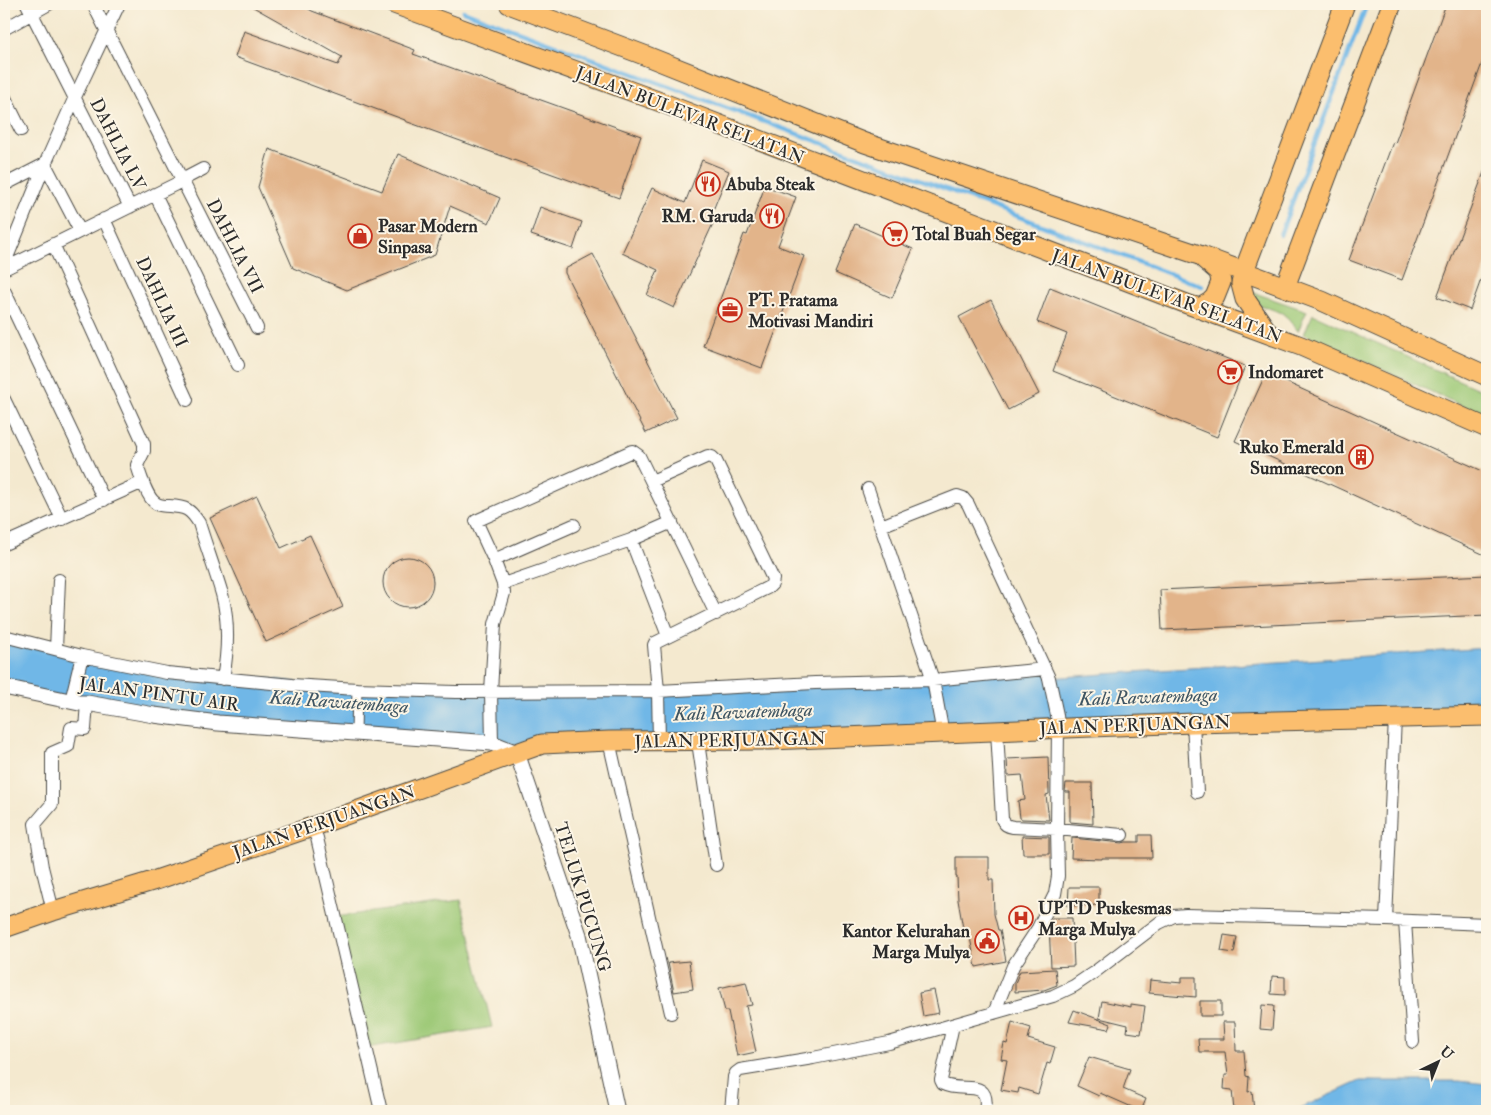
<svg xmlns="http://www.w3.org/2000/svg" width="1491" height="1115" font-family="'IM FELL Double Pica',serif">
<rect width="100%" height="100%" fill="#fcf5e5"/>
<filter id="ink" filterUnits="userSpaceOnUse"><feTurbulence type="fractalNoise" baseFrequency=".02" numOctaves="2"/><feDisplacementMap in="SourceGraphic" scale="10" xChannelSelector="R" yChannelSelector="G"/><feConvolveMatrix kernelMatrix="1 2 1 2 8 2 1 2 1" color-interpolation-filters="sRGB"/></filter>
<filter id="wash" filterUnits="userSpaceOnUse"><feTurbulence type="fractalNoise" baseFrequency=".0096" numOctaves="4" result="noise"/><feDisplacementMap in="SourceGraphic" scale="20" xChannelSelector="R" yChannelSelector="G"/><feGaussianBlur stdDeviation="1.12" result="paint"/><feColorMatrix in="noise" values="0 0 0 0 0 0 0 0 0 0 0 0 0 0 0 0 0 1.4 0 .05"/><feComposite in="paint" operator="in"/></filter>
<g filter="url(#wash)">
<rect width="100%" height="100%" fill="#f4e9cf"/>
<!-- green -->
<path fill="#9dc977" stroke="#647a51" d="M1246 290 1307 311 1298 331 1289 319 1282 313 1250 301Z
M1313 314 1487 393V417L1304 334Z
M461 900 492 1027 366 1048 335 917Z"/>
<!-- water -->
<path fill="#6fb7e7" stroke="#4d7189" d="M4 636 91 658 357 689 658 691 1045 669 1049 678 1203 667 1487 648V716L501 746 218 723 4 687Z
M1360 1081H1459L1487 1084V1111H1294Z"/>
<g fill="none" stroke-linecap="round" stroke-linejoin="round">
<!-- stream -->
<path stroke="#6fb7e7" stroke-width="4.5" d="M463 11 909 175 1202 286
M1280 235 1367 4"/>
</g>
<g id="blocks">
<!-- building -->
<path fill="#e2b48a" d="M248 4H300L312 11 415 50 413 54 641 136 619 198 405 121V120L235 57 244 31 338 65 342 57Z
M1446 4H1487V50L1402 280 1349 260 1393 142 1395 143Z
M269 149 382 191 398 154 500 198 489 223 450 206 435 255 347 290 293 268 258 187Z
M702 160 729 171 711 215 716 217 674 308 647 295 658 270 622 253 652 188 685 203Z
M1486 167 1487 263 1470 310 1437 297Z
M765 186 796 197 778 246 804 256 762 368 703 346 744 234 747 235Z
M540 207 582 222 573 249 531 235Z
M855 224 913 249 892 298 835 273Z
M593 254 677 418 646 433 565 273V269Z
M1050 287 1245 366 1217 437 1053 371 1067 334 1037 322Z
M991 300 1039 394 1008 410 959 317Z
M1266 373 1487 473V556L1235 441Z
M257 496 281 548 310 535 343 607 266 642 210 518Z
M383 582a25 25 0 1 1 50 0a25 25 0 1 1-50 0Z
M1487 575V615L1162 630 1160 590Z
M1048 757 1049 794 1046 795 1049 820 1022 819 1020 818 1018 801 1025 800 1022 775 1008 776 1007 759Z
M1066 783H1092L1093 824 1070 822V792H1065Z
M1139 835H1151L1152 858H1102V859L1071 858 1072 838 1122 843 1126 842H1139Z
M1022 836 1049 837V854H1023Z
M956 857H989V880H993L994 914 998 930H1000L1006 961 976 967 969 933 964 934 958 900 957 877H956Z
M1069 887H1099V905L1068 906Z
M1052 918H1072L1074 966 1051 967 1049 924Z
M1224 935 1237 937 1234 953 1221 951Z
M689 961 693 989 674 992 668 963Z
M1055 969 1057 985 1044 990 1015 992V983L1020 971Z
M1272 976 1285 977V995L1271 994Z
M1182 977H1196V997L1149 993 1150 980 1182 983Z
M746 982 752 1005 746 1006 756 1052 737 1056 728 1011H725L719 988Z
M934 990 939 1013 923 1016 919 993Z
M1102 1001 1131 1007V1004L1145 1006 1141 1034 1127 1032 1128 1025 1099 1018Z
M1200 1001H1221V1016H1200Z
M1262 1005 1274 1006 1272 1030 1260 1029Z
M1074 1010 1111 1024 1109 1029 1069 1022Z
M1012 1022 1031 1028 1028 1039 1055 1047 1050 1064 1047 1063 1038 1094 1019 1088 1018 1093 1001 1090 1007 1060 1001 1059 1004 1043 1007 1044Z
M1223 1022H1235L1236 1051H1244L1246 1076 1249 1077 1248 1092 1252 1091 1254 1111H1234L1232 1090 1224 1089 1225 1075H1228L1225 1052H1199L1198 1039H1224Z
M1089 1057 1130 1069 1123 1089 1146 1099 1141 1111 1100 1093 1099 1096 1077 1086Z"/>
</g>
</g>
<g filter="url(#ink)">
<use href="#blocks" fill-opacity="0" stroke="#494844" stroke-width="1"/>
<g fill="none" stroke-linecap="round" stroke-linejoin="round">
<!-- pedestrian casing -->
<g stroke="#494844" stroke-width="11">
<path id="pedestrian" d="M356 732 357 689"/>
</g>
<!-- minor casing -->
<g stroke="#494844" stroke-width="14">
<path id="minor" d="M27 4 130 207
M93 4 257 328
M4 29 49 4
M4 96 21 130
M182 180 203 169
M4 185 45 164 80 231
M155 194 238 365
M104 219 187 400
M53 244 144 444V451L137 465C140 475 148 500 157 504 161 506 166 506 169 506 186 507 190 509 199 523 206 546 215 570 222 594 229 621 228 651 223 679
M4 265 45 164 75 97 119 4
M4 269 182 181
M4 290 104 500
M4 399 62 519
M652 481 708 456 712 457 716 461 773 579 772 584 769 587 655 643 654 645 658 691 659 741
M868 489 933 680 943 734
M881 526 957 496 963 498 968 504 1049 678 1057 715 1058 727 1057 829 1058 876 1055 894 1038 928 1013 966 994 1013
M631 540 668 636
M4 544 143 482
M494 560 574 525
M503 584 631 540 672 522
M4 636 82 656 167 673 292 685 357 689 456 692 658 691 815 683 933 680 1045 669
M56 649 59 580
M71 701 82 656
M1193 723 1197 792
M997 731 1002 819C1005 825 1007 826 1013 827L1057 829 1122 835
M609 741 671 1013
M698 742 716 865
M492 743 491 691 495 624 504 593 503 584 494 560 476 521 632 451 639 456 716 614
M312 827 317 838 381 1111
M53 911 42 867 35 824 52 804V753L68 746 71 728 85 729 87 703
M1386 920 1395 718
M1405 921 1413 1042
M953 1025 941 1080 943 1084C962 1094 991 1076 985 1111
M731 1111 734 1077 736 1073 740 1070 813 1058 889 1043 1053 996 1074 986 1096 971 1159 923 1174 916 1186 915 1386 920 1487 924"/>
</g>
<!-- tertiary casing -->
<g stroke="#494844" stroke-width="17">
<path id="tertiary" d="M4 687 79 703H87L154 715 218 723 492 743 517 753 579 935 617 1111"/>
</g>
<!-- primary casing -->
<g stroke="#494844" stroke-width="21">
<path id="primary" d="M394 4 663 103 1187 304 1301 346 1487 428
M509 4 644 55 865 143 1202 256 1322 301 1487 376
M1285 287 1392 4
M1190 305 1200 308 1210 302 1215 297 1221 282 1219 272 1204 259
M1269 334 1245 299 1241 284 1244 271 1345 4
M4 928 53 911 156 880 312 827 542 744 609 741 770 740 1193 723 1487 716"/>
</g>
<!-- pedestrian -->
<use href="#pedestrian" stroke="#fff" stroke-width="9"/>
<!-- minor -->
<use href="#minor" stroke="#fff" stroke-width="12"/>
<!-- tertiary -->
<use href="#tertiary" stroke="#fff" stroke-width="15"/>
<!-- primary -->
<use href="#primary" stroke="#fbbe6e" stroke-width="19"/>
</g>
</g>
<!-- icons -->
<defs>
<g id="restaurant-ring" transform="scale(1.25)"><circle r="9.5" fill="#fcf5e5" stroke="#c8321e" stroke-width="1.5"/><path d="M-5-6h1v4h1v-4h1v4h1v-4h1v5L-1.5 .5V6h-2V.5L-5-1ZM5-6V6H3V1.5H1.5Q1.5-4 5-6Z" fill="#c8321e"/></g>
<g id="supermarket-ring" transform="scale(1.25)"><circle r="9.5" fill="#fcf5e5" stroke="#c8321e" stroke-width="1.5"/><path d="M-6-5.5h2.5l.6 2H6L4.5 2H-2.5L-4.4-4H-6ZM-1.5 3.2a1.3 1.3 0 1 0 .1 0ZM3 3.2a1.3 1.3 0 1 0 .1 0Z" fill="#c8321e"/></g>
<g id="shop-ring" transform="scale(1.25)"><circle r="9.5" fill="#fcf5e5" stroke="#c8321e" stroke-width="1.5"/><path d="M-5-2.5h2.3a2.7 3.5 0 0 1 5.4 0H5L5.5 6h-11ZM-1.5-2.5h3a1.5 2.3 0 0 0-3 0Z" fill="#c8321e"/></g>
<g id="office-ring" transform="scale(1.25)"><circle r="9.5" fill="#fcf5e5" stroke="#c8321e" stroke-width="1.5"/><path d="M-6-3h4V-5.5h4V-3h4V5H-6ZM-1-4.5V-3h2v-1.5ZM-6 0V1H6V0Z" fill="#c8321e"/></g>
<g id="building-ring" transform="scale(1.25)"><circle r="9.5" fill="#fcf5e5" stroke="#c8321e" stroke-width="1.5"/><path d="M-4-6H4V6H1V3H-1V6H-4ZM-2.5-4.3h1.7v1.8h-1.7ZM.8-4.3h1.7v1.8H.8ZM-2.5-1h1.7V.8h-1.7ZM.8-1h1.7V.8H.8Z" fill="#c8321e"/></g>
<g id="hospital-ring" transform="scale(1.25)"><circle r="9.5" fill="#fcf5e5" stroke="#c8321e" stroke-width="1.5"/><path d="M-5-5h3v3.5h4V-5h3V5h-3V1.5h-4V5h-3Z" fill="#c8321e"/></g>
<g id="civic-ring" transform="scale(1.25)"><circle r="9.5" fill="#fcf5e5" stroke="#c8321e" stroke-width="1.5"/><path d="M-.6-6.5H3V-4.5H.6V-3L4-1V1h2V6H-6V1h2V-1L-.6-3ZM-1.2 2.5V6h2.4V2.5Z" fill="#c8321e"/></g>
</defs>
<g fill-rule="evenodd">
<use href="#restaurant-ring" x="708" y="184"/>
<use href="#restaurant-ring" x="772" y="216"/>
<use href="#supermarket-ring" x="895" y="234"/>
<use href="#shop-ring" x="360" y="236"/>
<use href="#office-ring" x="730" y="310"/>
<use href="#supermarket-ring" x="1230" y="372"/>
<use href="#building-ring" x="1361" y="457"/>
<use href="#hospital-ring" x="1021" y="918"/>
<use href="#civic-ring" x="987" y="941"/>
</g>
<g text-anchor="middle" stroke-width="4" stroke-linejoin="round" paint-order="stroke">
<!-- street labels -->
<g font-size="18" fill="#2b2b2b" stroke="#fcf5e5">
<text transform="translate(690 115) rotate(21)" y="6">JALAN BULEVAR SELATAN</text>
<text transform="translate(118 144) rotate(63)" y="6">DAHLIA LV</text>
<text transform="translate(235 246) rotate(63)" y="6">DAHLIA VII</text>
<text transform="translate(1167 296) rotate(20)" y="6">JALAN BULEVAR SELATAN</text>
<text transform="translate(162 302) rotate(65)" y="6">DAHLIA III</text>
<text transform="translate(159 694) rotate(8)" y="6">JALAN PINTU AIR</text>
<text transform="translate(1135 725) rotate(-2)" y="6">JALAN PERJUANGAN</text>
<text transform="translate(730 740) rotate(-1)" y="6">JALAN PERJUANGAN</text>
<text transform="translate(324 822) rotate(-19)" y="6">JALAN PERJUANGAN</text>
<text transform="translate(583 897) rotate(73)" y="6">TELUK PUCUNG</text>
</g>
<!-- poi labels -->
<g font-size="18" font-weight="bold" fill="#2b2b2b" stroke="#fcf5e5" text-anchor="start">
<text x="726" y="190">Abuba Steak</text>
<text x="754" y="222" text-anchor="end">RM. Garuda</text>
<text x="378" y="232">Pasar Modern<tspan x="378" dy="21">Sinpasa</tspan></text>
<text x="912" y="240">Total Buah Segar</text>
<text x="748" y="306">PT. Pratama<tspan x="748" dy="21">Motivasi Mandiri</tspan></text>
<text x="1248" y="378">Indomaret</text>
<text x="1344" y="453" text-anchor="end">Ruko Emerald<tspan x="1344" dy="21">Summarecon</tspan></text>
<text x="1038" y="914">UPTD Puskesmas<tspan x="1038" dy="21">Marga Mulya</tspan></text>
<text x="970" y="937" text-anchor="end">Kantor Kelurahan<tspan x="970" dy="21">Marga Mulya</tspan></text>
</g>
<!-- water labels -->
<g font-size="19" font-style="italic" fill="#3f5563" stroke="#fcf5e5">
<text transform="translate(1148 696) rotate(-2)" y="7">Kali Rawatembaga</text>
<text transform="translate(339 701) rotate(4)" y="7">Kali Rawatembaga</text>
<text transform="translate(743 711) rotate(-2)" y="7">Kali Rawatembaga</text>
</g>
</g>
<!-- margin -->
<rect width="1491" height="1115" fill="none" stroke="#fcf5e5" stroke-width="20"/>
<!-- north arrow -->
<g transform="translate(1438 1062) rotate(43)" stroke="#fcf5e5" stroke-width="4" paint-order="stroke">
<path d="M0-4L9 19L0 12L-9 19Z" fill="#2b2b2b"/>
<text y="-8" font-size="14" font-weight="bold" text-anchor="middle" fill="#2b2b2b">U</text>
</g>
</svg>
